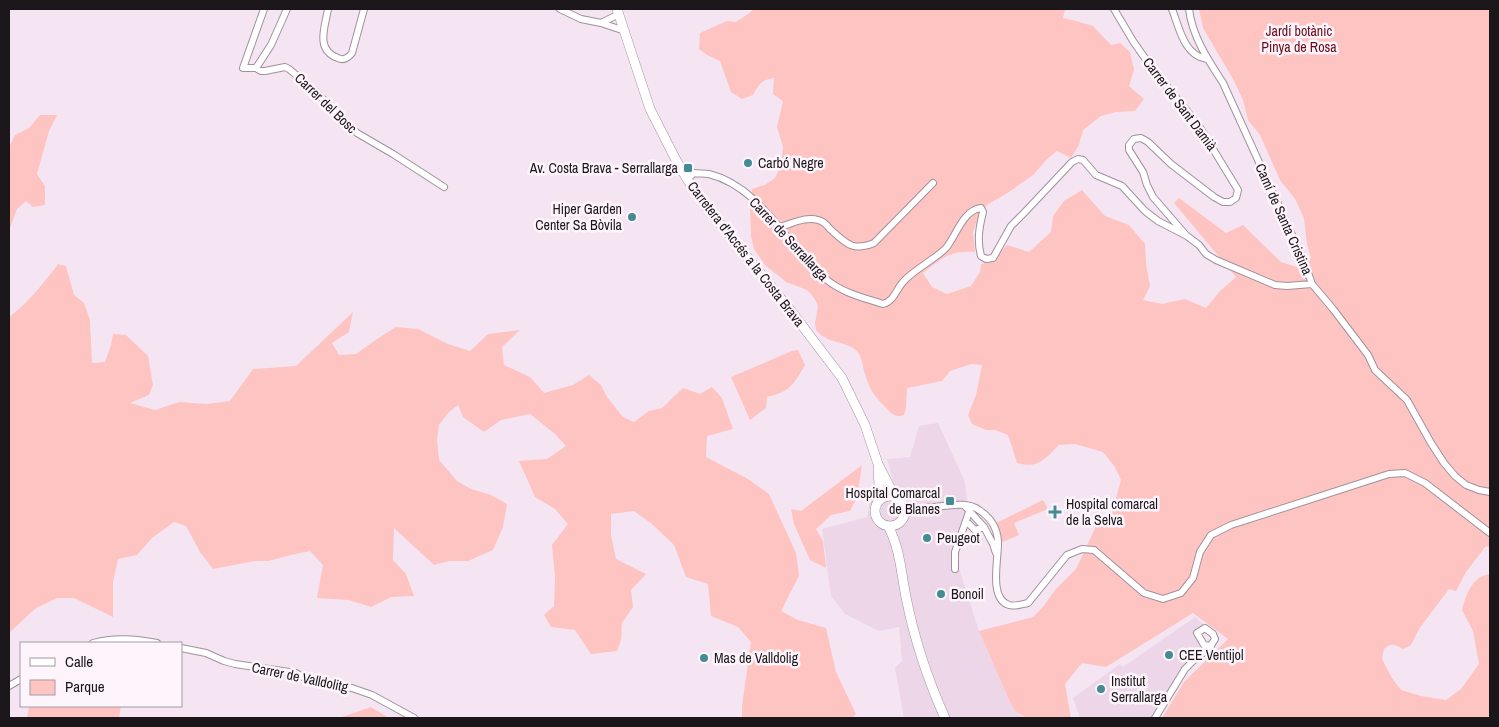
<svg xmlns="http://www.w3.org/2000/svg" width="1499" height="727" font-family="'Archivo Narrow',sans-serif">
<rect width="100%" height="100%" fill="#f5e5f2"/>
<!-- built -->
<path fill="#ecd6e8" d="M938 423 965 482 967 501 964 537 957 562 979 631 1009 700 1015 711 1027 718H904L895 668 902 661 899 627 879 631 845 614 831 596 822 529 867 517 872 493 895 487 887 459 910 457 919 426Z
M1195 617 1206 627 1194 635 1206 649 1183 667 1153 718H1080L1073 698 1120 664 1123 667Z"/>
<!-- green -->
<path fill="#fec4c1" d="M754 9H1065L1063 18 1076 21 1093 26 1111 45 1120 43 1130 52 1134 70 1129 86 1144 99 1135 111 1116 112 1101 116 1083 130 1079 145 1071 158 1057 151 1047 159 1033 175 1009 192 987 205 978 218 973 232 975 252C951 250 942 258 923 273L932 287 947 294 971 286 980 272 981 264 990 262 1007 245 1029 252 1051 232 1053 216 1064 201 1082 190 1105 216 1129 225 1145 244 1146 264 1150 286 1143 300 1162 304 1185 299 1206 308 1220 291 1236 277 1174 203 1179 198 1226 233 1243 225 1281 262 1297 267 1311 258 1307 244 1304 218 1295 199 1280 180 1260 135 1248 120 1243 100 1233 79 1203 28 1199 9H1490V548L1486 546 1466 572 1456 591 1449 589 1419 629 1411 645 1403 649C1395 645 1392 642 1384 649L1382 658 1385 665 1392 678 1401 690 1421 696 1446 700 1461 689 1479 664 1473 631 1462 610C1466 595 1472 576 1490 574V718H1162L1184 682 1228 639 1193 613 1106 667 1082 663 1065 684 1071 718H1027L1015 711 1009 700 979 631 1033 617 1043 607 1055 590 1076 569 1098 522 1112 513 1121 480 1115 467 1103 452 1075 444 1059 445C1045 459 1038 469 1017 463L1008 435 995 430H986L972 424 968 415 976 395 982 365 971 364 950 371 942 381 907 388 906 408 904 415C896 418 892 414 887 409 876 397 871 393 866 377 863 370 863 361 859 354 850 340 827 345 816 330L815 323 818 307 817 303 812 295 807 290 786 282 765 265 754 249 751 236 750 209 752 189 765 185 775 178 781 166 783 147 777 127 783 101 773 94 774 78C761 80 759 84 753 95L742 99 731 92 720 61 707 55 699 49 700 33 727 21 736 22 748 14Z
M40 115H57L49 131 37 174 45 186V205L33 207 26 201 17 209 9 231V147L15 135 29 128Z
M58 264 66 266 74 295 84 303 90 320 92 363 105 362 111 345 113 334 126 335 148 356 153 385 149 395 130 403 155 410 179 402 206 404 230 401 253 369 296 366 353 312 349 332 332 343 339 355 356 354 377 339 396 327 418 329 448 344 470 351 488 334 520 330 502 347 504 365 530 377 544 393 573 385 589 375 601 385 607 397 623 417 634 422 649 411 662 408 683 388 700 394 712 387 722 398 733 429 707 436 706 457 748 479 769 494 796 553 799 576 781 611 798 620 826 628 836 672 856 714 852 718H742V706L751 642 738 627 711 616 708 584 686 577 674 545 652 524 634 511 611 514V535L616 559 646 574 631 590 633 607 622 623 621 640 617 651 591 654 575 630 551 627 544 615 554 606 555 577 552 545 568 524 555 509 535 497 519 461 547 459 566 446 555 434 530 414 501 420 484 432 463 417 458 405 449 412 439 425 437 439 439 460 457 481 471 489 491 495 507 504 503 527 493 550 468 561H449L434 565 394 528 393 560 406 574 414 596 391 597 371 607 349 600 317 598 323 565 310 551 291 555 268 561H255L213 569 200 552 186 526 174 522 152 538 137 555 118 559 113 582V617L74 598H57L36 608 9 633V317C29 302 43 284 58 264Z
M798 350 805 365C794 384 790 392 767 397L766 408 750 420 731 377 792 351Z
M862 465 857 497 850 511 831 515 816 529 823 541 826 568 810 560 794 524 791 509 801 511Z
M1043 500 1048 509 1014 523 1019 535 1000 543 998 528 996 523Z
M29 706H121L119 718H27Z
M371 707 389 718H339Z"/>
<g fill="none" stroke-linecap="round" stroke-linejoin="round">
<!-- street casing -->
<g stroke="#a0919d" stroke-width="8">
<path id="street" d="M264 9 243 68H256L271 45 287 9
M328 9C325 27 315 50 338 58 344 61 348 58 352 53L364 9
M560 9 581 19 601 23 619 14
M1114 9 1133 41 1149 64 1199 126 1238 190 1236 198 1230 202H1223L1214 197 1171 164 1148 142 1141 138 1134 139 1129 145V150L1143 172 1147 185 1153 197 1185 234
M1172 9C1179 27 1184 56 1207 59
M1189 9C1192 36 1208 60 1223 83L1303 259 1312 284 1333 309 1368 355 1375 370 1407 400 1431 443 1444 463 1455 476 1466 485 1479 490 1490 492
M601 23 625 31
M256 68 261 71H265L285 67 289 69 314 90 357 133 393 154 444 187
M687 179 694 173C698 174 704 173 709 174 762 187 788 248 827 280 843 293 864 298 883 304 894 301 896 290 903 282 913 270 934 260 946 248 956 236 963 210 981 208L983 212C979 228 977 241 981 256L986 259 993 258 1011 226 1024 213 1072 162 1078 159 1083 160 1096 175 1122 186 1145 211 1158 221 1187 236 1199 245 1206 254 1216 260 1275 285 1287 286 1312 284
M780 227C791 224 806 216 818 220 823 221 827 225 830 229 846 243 852 252 874 243L933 183
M904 505C909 506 914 508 919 508 936 509 965 499 979 510 990 517 997 528 998 541 999 557 988 599 1009 605 1015 607 1022 604 1028 603L1067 555 1082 549 1094 550 1144 593 1163 599 1181 593 1193 578 1200 552 1211 535 1231 525 1389 474 1405 473 1425 483 1490 533
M964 505 984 527 993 544 996 553
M904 515 918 508
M966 521 975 530 984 527
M955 569V552L969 512
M93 643C115 637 135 639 157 643
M181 648 206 653 224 661 235 664 296 673 310 681 323 684 352 688 372 695 414 718
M9 686 21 679
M1155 718 1185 669 1198 656 1208 650 1215 639 1213 634 1205 628 1197 633 1204 645 1211 646"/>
</g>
<!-- secondary casing -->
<g stroke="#a0919d" stroke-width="10">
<path id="secondary" d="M617 9 650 109 676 160 687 179 705 205 791 311 842 378 865 425 878 464 895 497
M878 469 880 500
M875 511a15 15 0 1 1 30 0a15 15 0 1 1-30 0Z
M888 526C900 548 901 572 906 597 914 638 928 680 945 718"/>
</g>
<!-- street -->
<use href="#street" stroke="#fff" stroke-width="6"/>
<!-- secondary -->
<use href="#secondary" stroke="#fff" stroke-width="9"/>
</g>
<!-- markers -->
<g fill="#448b94" stroke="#fef5fc" stroke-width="2">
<circle cx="748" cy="163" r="5"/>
<rect x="683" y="163" width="10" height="10" rx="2.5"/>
<circle cx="632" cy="217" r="5"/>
<rect x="945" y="496" width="10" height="10" rx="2.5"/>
<path d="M1052.5 504.5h5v5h5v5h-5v5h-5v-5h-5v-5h5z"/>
<circle cx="927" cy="538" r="5"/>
<circle cx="941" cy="594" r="5"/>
<circle cx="1169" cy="655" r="5"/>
<circle cx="704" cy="658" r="5"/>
<circle cx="1101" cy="689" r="5"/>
</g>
<g text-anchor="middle" stroke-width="5" stroke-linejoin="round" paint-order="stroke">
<!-- park labels -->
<g font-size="14" fill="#690a16" stroke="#fef5fc">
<text x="1299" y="36">Jardí botànic<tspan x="1299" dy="16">Pinya de Rosa</tspan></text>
</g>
<!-- street labels -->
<g font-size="14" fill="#1b161a" stroke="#fef5fc">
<text transform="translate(326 103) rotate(44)" y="5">Carrer del Bosc</text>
<text transform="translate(1180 104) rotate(53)" y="5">Carrer de Sant Damià</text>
<text transform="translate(1284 219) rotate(66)" y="5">Camí de Santa Cristina</text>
<text transform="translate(789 239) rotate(47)" y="5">Carrer de Serrallarga</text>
<text transform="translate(746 254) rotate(52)" y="5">Carretera d'Accés a la Costa Brava</text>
<text transform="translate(300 677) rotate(12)" y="5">Carrer de Valldolitg</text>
</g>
<!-- poi labels -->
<g font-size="14" fill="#1b161a" stroke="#fef5fc" text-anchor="start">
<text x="758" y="168">Carbó Negre</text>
<text x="678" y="173" text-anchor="end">Av. Costa Brava - Serrallarga</text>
<text x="622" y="214" text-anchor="end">Hiper Garden<tspan x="622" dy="16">Center Sa Bòvila</tspan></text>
<text x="940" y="498" text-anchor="end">Hospital Comarcal<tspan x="940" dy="16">de Blanes</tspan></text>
<text x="1066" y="509">Hospital comarcal<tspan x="1066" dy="16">de la Selva</tspan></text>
<text x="937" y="543">Peugeot</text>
<text x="951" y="599">Bonoil</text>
<text x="1179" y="660">CEE Ventijol</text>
<text x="714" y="663">Mas de Valldolig</text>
<text x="1111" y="686">Institut<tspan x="1111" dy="16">Serrallarga</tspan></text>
</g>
</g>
<!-- border -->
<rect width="1499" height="727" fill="none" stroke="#1b161a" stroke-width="20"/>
<!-- legend -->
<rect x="20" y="642" width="162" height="65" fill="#fef5fc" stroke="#a39ca2"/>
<rect x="30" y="658" width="25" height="8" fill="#ffffff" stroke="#a39ca2"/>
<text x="65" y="667" font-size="15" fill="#1b161a">Calle</text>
<rect x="30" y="680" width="25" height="15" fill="#fec4c1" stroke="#a39ca2"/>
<text x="65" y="692" font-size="15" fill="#1b161a">Parque</text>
</svg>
